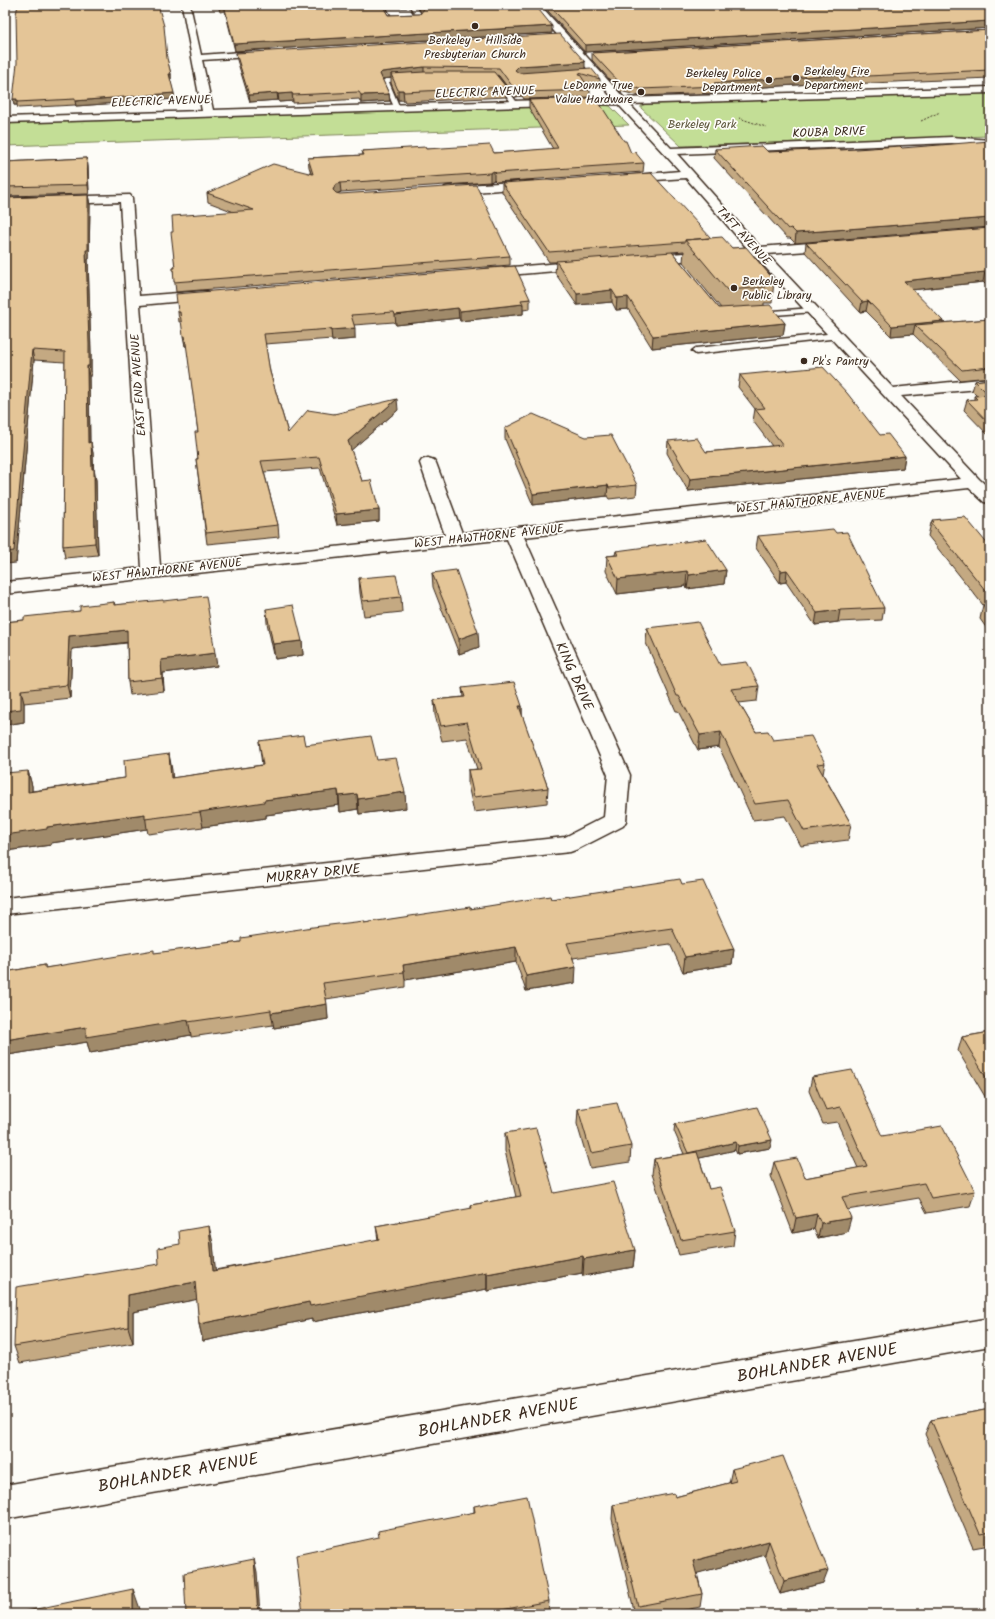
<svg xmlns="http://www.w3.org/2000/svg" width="995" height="1619" font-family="Kalam,sans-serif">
<rect width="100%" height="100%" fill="#fdfcf7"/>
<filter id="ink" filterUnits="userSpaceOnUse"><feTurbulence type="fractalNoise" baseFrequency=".025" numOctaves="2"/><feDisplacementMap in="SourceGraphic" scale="8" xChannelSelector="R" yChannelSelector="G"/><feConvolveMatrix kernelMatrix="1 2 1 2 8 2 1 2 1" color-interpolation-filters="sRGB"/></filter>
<g filter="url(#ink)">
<!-- green -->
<path fill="#c3de96" stroke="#7f845a" d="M990 93V136L681 146 641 108V106L646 104Z
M604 105 610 106 629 125 5 146V123Z"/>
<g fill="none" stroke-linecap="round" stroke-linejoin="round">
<!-- lane casing -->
<g stroke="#3b2a1e" stroke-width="3">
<path id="lane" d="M379 5H409L406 7H385L391 17 416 16 409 5H415L423 17 420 19 388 20Z
M407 77 410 79 409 80 389 82 400 108 395 109 382 81 385 79Z
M493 77H499L518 104 517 105H513L495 80 493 79Z
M812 308 816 310 815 312 760 316 756 314 760 312Z
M836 333 840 336 839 338 696 354 692 351 696 348Z"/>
</g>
<!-- street casing -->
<g stroke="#3b2a1e" stroke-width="3">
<path id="street" d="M182 5H190L201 55 267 50 272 53 267 56 202 60 213 110 613 98 531 5H540L624 98 990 87V93L629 104 671 148 952 137 990 140V146L952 143 677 154 760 247 835 241 840 242 841 245 840 248 835 249 767 254 893 388 990 378V388L901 396 979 479 990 489V503L984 502 969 488 524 537 630 775 626 821 623 826 578 849 570 852 5 914V898L565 837 604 817 608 775 507 539 5 594V582L142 568 120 202 5 206V198L130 195 132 198 139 296 205 291 210 292 212 295 210 298 205 299 140 305 160 566 445 535 420 463 422 460 428 458 434 460 436 463 462 533 961 479 754 255 646 264 641 263 640 260 641 257 646 256 747 248 686 178 625 182 621 181 619 179 621 177 625 176 680 171 618 104 5 123V117L202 111Z
M532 181 536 183 538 185 536 187 449 194 445 193 443 190 445 187 449 186Z
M586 261 591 262 593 265 591 268 487 277 482 276 480 273 482 270 487 269Z
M990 1318V1346L5 1519V1485Z"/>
</g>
<!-- path -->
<path stroke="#3b2a1e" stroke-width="1" stroke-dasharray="2 1.5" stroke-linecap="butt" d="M739 118 766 127
M921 121 940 112"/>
<!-- lane -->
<use href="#lane" fill="#fdfcf7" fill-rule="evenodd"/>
<!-- street -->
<use href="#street" fill="#fdfcf7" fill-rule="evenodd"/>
</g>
<!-- wall -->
<path fill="#c4a982" stroke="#3b2a1e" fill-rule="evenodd" d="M216 5H382L388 15 420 14 421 12 416 5H535L552 33 235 51 225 11 220 12 218 5Z
M548 5H990V28L585 52 548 11Z
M990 30V78L847 84 843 82 717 90V93L640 96 620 91 592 60V53Z
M236 53 585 68 600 79V86L585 82 590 90V97L524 99 522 96 515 97 499 76 497 75 506 87V97L405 102 404 100H398L391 83V78L382 79 389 94 390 101 361 103 359 99 293 103V101L279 102 278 100 250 102 237 60Z
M167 59 171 74V79H170L175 99 76 106 75 105 18 108 17 105H14L13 99Z
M529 100 631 153 644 163 643 172 496 182 494 180 490 182 341 192 337 194 510 256V265L176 292 173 268H175L173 232 234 212 208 202 207 193 311 173 309 167 308 158 363 155 362 151 426 149 494 153 553 149 529 108Z
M902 148 795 243 790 238H787L714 158 715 149 768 152Z
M87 158 88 167 89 194 5 196V162Z
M502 183 711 238 732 248 774 280 772 303H764V305L785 323 783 335 652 348 628 309 616 310 612 302 577 305 555 273 556 262H549L502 192ZM684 251 683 262 721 308H719L672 252Z
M88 195 90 205 89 259H88L91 354V376H89L90 443 93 453V469L96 480 98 555 65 558 63 546 65 362 34 360 16 563 5 198Z
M990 228V284L986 285 983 282 912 290 942 323 990 319V377L960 380 913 334 891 336 866 311 860 312 805 252 806 243Z
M530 299V309L523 310V314L460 321 459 318 396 325 394 322 354 325 355 339 332 341V339L265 344 270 372 288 433 334 414 398 410 351 450 362 481 379 510V521L337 525 320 468 264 472 278 525 279 537 207 544 196 459H198V432L187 346H185L182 322H179L178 312Z
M740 375 880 435 905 456 903 468 688 491 667 453 668 441 706 452 772 446 753 421 755 409 738 387Z
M990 379V437L964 410 967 400H974V396H977L972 391 975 381Z
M505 428 637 485 636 496 609 499 607 496 533 505 505 439Z
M932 520 990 547V633L980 619 983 605 928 536 931 523H932Z
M758 536 884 608 882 620 838 622 815 625 786 582 780 583 756 548Z
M616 551 726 570 724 584 687 589 686 586 617 594 606 571 607 556 615 555Z
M432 573 479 647 459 654 433 587Z
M359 578 401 597 402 612 364 616 360 593Z
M163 601 217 666 163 673 164 691 130 695 128 682 127 643 72 649 70 698 24 703V722L5 725V622L24 620 80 611 114 602 115 605Z
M266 609 302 641 303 655 275 659 267 623Z
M647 628 759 686 757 701 739 703 756 732 773 740 825 763 823 774 851 824 848 840 801 846 785 816 753 820 719 747 698 750 678 711H676L646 643Z
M462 688 522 706V716L548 788 547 803 474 812 468 785V770L477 769 467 738 442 741 435 715 434 700 463 697Z
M259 741 305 745 377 760 406 808 359 814 358 809 340 812 339 805 266 815V818L203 827 148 834 147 829 51 843V845L5 851 28 771 32 786V791L125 778 169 754 172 778 262 765Z
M682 884 734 949 732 964 683 972 670 944 573 958 575 983 526 991 516 962 405 980V987L326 999 328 1019 274 1028 273 1025 191 1037V1035L90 1053 87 1042 8 1055 5 1046V972L45 965V968L241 942 364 923 470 909 551 899Z
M990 1032V1105L958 1051 962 1037Z
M812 1077 882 1136 975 1191 970 1206 927 1213 919 1198 847 1210V1232L818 1238 814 1229 793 1233 771 1176 774 1162 805 1178 858 1168 837 1122 823 1124 809 1091Z
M578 1109 631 1146 630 1162 590 1168 577 1124Z
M675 1124 770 1148 737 1154 735 1150 699 1158 709 1189 735 1231 733 1246 679 1255 652 1174 654 1159 684 1154 674 1131Z
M505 1133 554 1193 635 1250 633 1267 583 1276 582 1273 487 1291V1289L312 1322V1319L203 1341 199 1324 197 1299 133 1312V1343L20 1363 14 1346 159 1264 180 1244 213 1243 215 1270 378 1240 376 1226 471 1209V1205L516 1197 505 1151Z
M990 1409V1545L973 1548 925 1434 931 1420Z
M732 1469 823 1583 780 1594 765 1555 697 1573 702 1594 700 1607 665 1614H635L612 1519 613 1505 675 1497 729 1483Z
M474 1506 549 1601 548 1614H303L474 1512Z"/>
<!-- shaded-wall -->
<path fill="#a08a6a" stroke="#3b2a1e" d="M990 21V28L585 52V45Z
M552 26V33L235 51 234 44Z
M585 62V69L519 74 515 70 519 66Z
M424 67V74H391V78L382 79 380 74 382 72Z
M169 74H171V79H169Z
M844 74 843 82 717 90 718 86 714 83Z
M522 89V96L515 97V90Z
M398 90H403L404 100H398Z
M174 93 175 99 76 106 75 101Z
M277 93 278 100 250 102 249 95Z
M292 93 293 101 279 102 278 94Z
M389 94 390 101 361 103V95Z
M13 99H17V105H14Z
M87 158 88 167 89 194 88 185Z
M494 171V180L490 182V173Z
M340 183 341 192 336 194 333 190 335 185Z
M88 195 90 205 89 259H88L91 354V376L89 366 86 250Z
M990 218V227L795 243 796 233Z
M985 272 983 282 902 291 904 281Z
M612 290V302L577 305V294Z
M628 297V309L616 310 617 298Z
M868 301 866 311 860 312 862 302Z
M523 304V314L460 321V311Z
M458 308 459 318 396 325 395 315Z
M943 321 941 331 915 325 913 334 891 336 892 326Z
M785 323 783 335 652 348 653 336Z
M355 328V339L332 341 331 330Z
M183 336H185L187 346H185Z
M32 350 34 360 16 563 5 564V552Z
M87 366 89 376 90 454 88 443Z
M397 399 398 410 349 452 348 441Z
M91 442 93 453 94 480 92 469Z
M905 456 903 468 688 491 690 479Z
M94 469 96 480 98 555 95 543Z
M608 485 607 496 533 505V494Z
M379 510V521L337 525 336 514Z
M726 570 724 584 687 589 689 575Z
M787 570 786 582 780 583 781 571Z
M687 571 686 586 617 594 618 579Z
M840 610 838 622 815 625 817 613Z
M127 630 129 642 72 649 70 698 67 685 69 636Z
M478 632 479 647 459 654V639Z
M302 641 303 655 275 659 273 644Z
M215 653 217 666 163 673 164 691 162 678 161 660Z
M21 690 24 703V722L5 725V711Z
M519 706H522V721Z
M721 732 719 747 698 750 700 735Z
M169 754 172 770 174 793 171 778Z
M28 771 32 786V807L28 792Z
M338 790 339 805 266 815V818L203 827 200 812 264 800Z
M405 792 406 808 359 814 358 799Z
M357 794 358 809 340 812 339 796Z
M145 814 147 829 51 843V845L5 851V835L47 827Z
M516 947V962L405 980 404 972 403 965Z
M734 949 732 964 683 972 685 957Z
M576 967 575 983 526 991V976Z
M327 1004 328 1019 274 1028 271 1013Z
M188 1020 191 1035 90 1053 87 1042 8 1055 5 1046V1040L86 1027Z
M772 1140 770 1148 737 1154 738 1146Z
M736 1142 735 1150 687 1161 688 1153Z
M817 1214 814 1229 793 1233 796 1218Z
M851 1218 847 1232 818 1238 821 1223Z
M209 1226 213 1243 217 1288 213 1271Z
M635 1250 633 1267 583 1276 584 1259Z
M583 1256 582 1273 487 1291V1274Z
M487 1272V1289L312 1322V1319L203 1341 199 1324 309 1302Z
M195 1282 199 1299 133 1312V1343L128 1327V1295Z
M769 1541 765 1555 691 1575 693 1561Z
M254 1559 257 1572 260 1614H258Z
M828 1570 823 1583 780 1594 784 1581Z
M133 1589 140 1609V1614H133Z"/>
<!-- building -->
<path fill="#e4c597" stroke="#3b2a1e" d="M18 5H158L164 26 167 58 171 74H169L174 93 75 101V99L17 102V99H13L17 63 16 14Z
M224 5H382L388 15 420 14 424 9 421 5H535L552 26 234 44Z
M549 5H990V21L585 45Z
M990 30V70L848 77 844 74 714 83 718 86 640 89 620 83 592 53Z
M560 34 585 62 519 66 515 70 519 73 591 68 600 79 579 73 590 90 524 92 522 89 515 90 499 68 424 67 382 72 380 74 389 94 361 95 359 92 293 95 292 93 278 94 277 93 249 95 236 53Z
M424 72H494L506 87 404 92 403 90H398L391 74Z
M596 98 624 141H626L631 153 635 152 644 163 496 173 494 171 490 173 340 183 335 185 333 190 336 193 340 194 476 185 510 256 174 282 173 268H175L171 232H173L172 216 254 210 207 193 273 164 313 174 308 158 364 155 362 151 425 147 426 149 490 145 494 153 558 148 529 100Z
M990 141V218L796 233 791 228 788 229 715 149 762 146 768 152 838 149 841 150 900 146 902 148Z
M87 158 88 185 5 187V162Z
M651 173 711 238 685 240V242L549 252 502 183Z
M88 195V250H86L89 344V366H87L88 443 91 442 92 469H94L95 543 63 546 65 352 32 350 14 551 5 552V198Z
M990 228V275H988L985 272 904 281 943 321 892 326 868 301 862 302 806 243Z
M722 237 732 248 746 247 774 280 761 281 766 287 727 290 685 240Z
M672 252 719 308 770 305 785 323 653 336 628 297 617 298 612 290 577 294 556 261Z
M515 266 530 299 521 300 523 304 460 311 458 308 395 315 394 312 351 315 355 328 331 330V329L264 334 270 372 288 433 308 410 334 414 397 399 348 441 362 481 371 480 379 510 336 514 319 457 261 461 278 525 206 533 196 459H198L195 432H198L185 336H183L180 312H178L176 294Z
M990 319V367L962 370 915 325Z
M823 367 847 393 880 435 888 434 905 456 690 479 668 441 697 438 706 452 783 445 755 409 765 408 740 375Z
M990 379V424L967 400 977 399 974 396 989 395 975 381Z
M533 414 586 437 611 435 637 485 609 488 608 485 533 494 505 428Z
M965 517 990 547V596L931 523 934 522 932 520Z
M833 529 836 533 847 532 884 608 840 610 817 613 787 570 781 571 758 536Z
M706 539 726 570 689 575 687 571 618 579 607 556 618 555 616 551Z
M456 570 478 632 459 639 432 573Z
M396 575 401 597 363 601 359 578Z
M206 596 215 653 161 660 162 678 128 682 127 630 69 636 67 685 21 690V709L5 711V622L24 620V617L80 611V606L114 602V605L163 600V601Z
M990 604V615L983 605Z
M293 605 302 641 273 644 266 609Z
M698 622 720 665 747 662 759 686 731 689 756 732 768 731 773 740 811 736 825 763 817 764 851 824 804 831 788 800 755 804 721 732 700 735 679 696H677L647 628Z
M514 682 522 706H519L548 788 474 797 468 770 481 769 467 722 441 726 434 700 465 697 462 688Z
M303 735 305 745 371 736 377 760 396 758 405 792 358 799 357 794 339 796 338 790 264 800V802L200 812 145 819V814L47 827V829L5 835V773L28 771V792L125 778 124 760 169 754 171 778 263 765 259 741Z
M680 879 682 884 703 881 734 949 685 957 672 928 567 943 576 967 526 976 516 947 403 965 404 972 323 983 327 1004 271 1013V1010L188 1022V1020L86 1037V1027L5 1040V972L45 965V968L154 950V953L241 942V938L313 927 364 921V923L470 907V909L550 896 551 899Z
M990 1032V1084L962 1037Z
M852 1070 882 1136 942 1126 975 1191 931 1198 924 1183 842 1197 851 1218 821 1223 817 1214 796 1218 774 1162 797 1158 805 1178 867 1166 841 1107 826 1110 812 1077Z
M617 1103 631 1146 591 1153 578 1109Z
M757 1107 772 1140 738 1146 736 1142 688 1153 675 1124Z
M536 1128 554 1193 613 1182 635 1250 584 1259 583 1256 487 1274V1272L310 1306 309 1302 199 1324 195 1282 128 1295V1327L14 1346 16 1287 159 1264 158 1248 180 1244 179 1231 209 1226 213 1271 379 1239 376 1226 472 1208 471 1205 521 1196 505 1133Z
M697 1152 709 1189 720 1187 735 1231 681 1240 654 1159Z
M990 1409V1532L980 1534 931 1420Z
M783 1456 828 1570 784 1581 769 1541 693 1561 702 1594 638 1606 613 1505 674 1493 675 1497 736 1481 732 1469Z
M527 1496 549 1601 480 1614H303L296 1555 379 1537 378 1531 475 1512 474 1506Z
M254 1559 258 1614H186L184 1573Z
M133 1589V1614H17V1613Z"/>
</g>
<!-- markers -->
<g fill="#3b2a1e" stroke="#fdfcf7" stroke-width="1.5">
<circle cx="475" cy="26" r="4"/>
<circle cx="796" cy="78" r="4"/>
<circle cx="769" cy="80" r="4"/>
<circle cx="641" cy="92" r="4"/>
<circle cx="734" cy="288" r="4"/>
<circle cx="804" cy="361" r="4"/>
</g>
<g text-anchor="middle" stroke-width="3.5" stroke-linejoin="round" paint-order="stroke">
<!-- far-poi labels -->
<g font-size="12" fill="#3b2a1e" stroke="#fdfcf7" text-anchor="start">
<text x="475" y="44" text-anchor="middle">Berkeley - Hillside<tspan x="475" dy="14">Presbyterian Church</tspan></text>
<text x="804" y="75">Berkeley Fire<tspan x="804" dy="14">Department</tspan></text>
<text x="761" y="77" text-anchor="end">Berkeley Police<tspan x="761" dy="14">Department</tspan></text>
<text x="633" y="89" text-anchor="end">LeDonne True<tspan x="633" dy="14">Value Hardware</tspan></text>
<text x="742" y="285">Berkeley<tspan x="742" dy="14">Public Library</tspan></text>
<text x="812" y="365">Pk's Pantry</text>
</g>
<!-- far-street labels -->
<g font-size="12" fill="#3b2a1e" stroke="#fdfcf7">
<text transform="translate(485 92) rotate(-2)" y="4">ELECTRIC AVENUE</text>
<text transform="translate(161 101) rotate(-2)" y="4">ELECTRIC AVENUE</text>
<text transform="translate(829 132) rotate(-2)" y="4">KOUBA DRIVE</text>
<text transform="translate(744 236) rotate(48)" y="4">TAFT AVENUE</text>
<text transform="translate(138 385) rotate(-94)" y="4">EAST END AVENUE</text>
<text transform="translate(811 501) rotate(-6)" y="4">WEST HAWTHORNE AVENUE</text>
<text transform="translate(489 536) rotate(-6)" y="4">WEST HAWTHORNE AVENUE</text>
<text transform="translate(167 570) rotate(-6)" y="4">WEST HAWTHORNE AVENUE</text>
</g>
<!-- far-park labels -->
<g font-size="12" fill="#5d573c" stroke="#fdfcf7">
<text x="702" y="128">Berkeley Park</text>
</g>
<!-- street labels -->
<g font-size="14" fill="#3b2a1e" stroke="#fdfcf7">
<text transform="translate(575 676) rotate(66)" y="5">KING DRIVE</text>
<text transform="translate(313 873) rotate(-6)" y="5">MURRAY DRIVE</text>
</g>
<!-- near-street labels -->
<g font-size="17" fill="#3b2a1e" stroke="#fdfcf7">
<text transform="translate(817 1362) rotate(-10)" y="6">BOHLANDER AVENUE</text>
<text transform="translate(498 1417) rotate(-10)" y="6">BOHLANDER AVENUE</text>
<text transform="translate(178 1472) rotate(-10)" y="6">BOHLANDER AVENUE</text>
</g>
</g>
<!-- margin -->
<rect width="995" height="1619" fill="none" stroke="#fdfcf7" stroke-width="20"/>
<rect x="10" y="10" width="975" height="1599" fill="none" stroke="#3b2a1e" stroke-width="1.5" filter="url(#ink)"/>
</svg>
